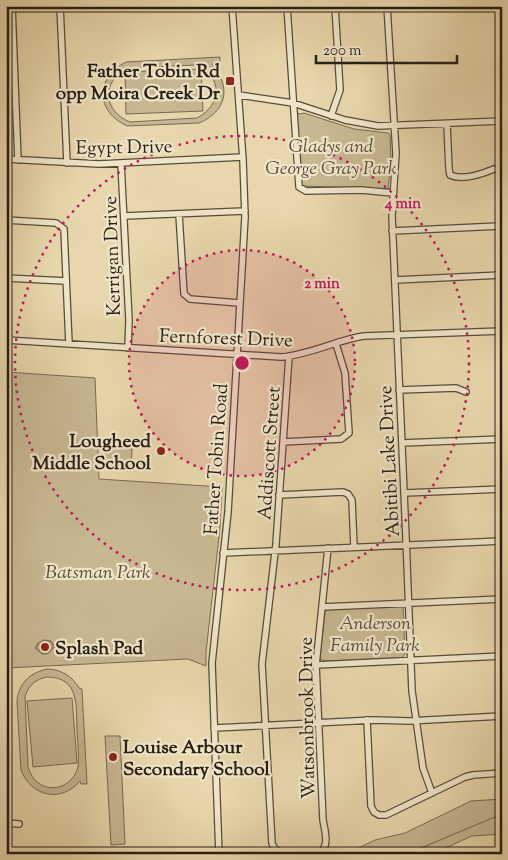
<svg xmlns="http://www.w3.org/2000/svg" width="508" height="860" font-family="'Sorts Mill Goudy',serif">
<rect width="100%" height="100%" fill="#e8d7ac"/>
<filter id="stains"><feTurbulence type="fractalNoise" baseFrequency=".004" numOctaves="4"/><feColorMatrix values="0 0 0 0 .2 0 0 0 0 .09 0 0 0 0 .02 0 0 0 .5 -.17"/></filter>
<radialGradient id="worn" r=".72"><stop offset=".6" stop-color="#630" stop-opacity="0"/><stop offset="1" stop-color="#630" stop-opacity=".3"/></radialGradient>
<!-- green -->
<path fill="#c7b892" stroke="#766b53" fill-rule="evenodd" d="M220 57V63L212 64C214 70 220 74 222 81 229 101 216 116 199 123L127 126C95 111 95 78 126 62ZM197 65C223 77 222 105 197 118L130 122C103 111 101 82 127 68Z
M201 69 203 111 126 114 125 72Z
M299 113 300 114 304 113 354 129 388 133 390 135 391 161 388 189 304 186 301 183 297 116Z
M6 372 95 378 99 479 222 487 220 528 206 652V666L188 659 6 668Z
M105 447 132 449 131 470 103 468Z
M398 606 403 607 405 654 402 658 324 661 320 659 325 611 329 609Z
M48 669C62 670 72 676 79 688L82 689 87 784H81L80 781C62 803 31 797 21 770L17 702C18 684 30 672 48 669ZM47 677C80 677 76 707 77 731 78 743 79 756 78 768 69 794 36 795 28 767L25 696C29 685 36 679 47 677Z
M72 698 77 763 33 767 27 701Z
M105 736H120L125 844 111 845Z
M502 799V834L472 836 432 854H346L375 840 405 833 471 801Z"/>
<!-- water -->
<path fill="#a69878" stroke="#736750" d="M44 640 51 641 55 647 47 654H42L35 648 38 643Z"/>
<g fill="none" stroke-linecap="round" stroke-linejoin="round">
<!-- stream -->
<path stroke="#736750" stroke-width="1" d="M399 854 421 848 502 814"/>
<!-- minor casing -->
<g stroke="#564c3a" stroke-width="8">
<path id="minor" d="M12 6 18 160
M60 6 67 163
M287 6 299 187 306 191 361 190 393 193
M387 6 396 153 392 216 406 538 412 691 423 768 432 793
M239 95 293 103 345 120 378 126 502 121
M331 116 340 90 335 6
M447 124 449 169 450 175C463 181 482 174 494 169
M6 159 99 164 243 157
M121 163 129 320 128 348
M179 214 184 294 190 299 239 303
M124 216 245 211
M6 220 56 223 64 229 69 344
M392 231 500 226 502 228
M6 278 66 281
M395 280 502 275
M6 340 281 357C310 355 336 340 364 336L502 331
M289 356 276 544 262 664 272 843C275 854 286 853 296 854
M399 390 456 388 466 392
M283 442 341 439 349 433 345 373 336 344
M402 443 502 439
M404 493 502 489
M279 495 343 492 348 494 352 500 354 547
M223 553 502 541
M322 607 502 599
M316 665 502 656
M367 720 371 806 374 812 379 815H386L465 777 473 775 502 773
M214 728 374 720 409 721 502 716
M6 823 19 824
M219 854 212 663 228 512 245 217 243 160 232 6
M319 854C330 846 325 832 323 820L316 665 328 548"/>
</g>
<!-- major casing -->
<g stroke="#261e14" stroke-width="9">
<path id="major" d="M6 853 14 854"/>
</g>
<!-- minor -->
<use href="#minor" stroke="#f0e5c9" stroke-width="5.5"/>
<!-- major -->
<use href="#major" stroke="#e8d7ac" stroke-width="7"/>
</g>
<!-- distance rings -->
<circle cx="242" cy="363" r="113" fill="#c2185b" fill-opacity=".12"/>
<g fill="none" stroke="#c2185b" stroke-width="2.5" stroke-dasharray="2.5 5">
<circle cx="242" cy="363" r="113"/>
<circle cx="242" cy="363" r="227"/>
</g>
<!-- markers -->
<g fill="#8f2418" stroke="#f0e5c9" stroke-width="2">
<rect x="225" y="76" width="10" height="10" rx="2.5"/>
<circle cx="161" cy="451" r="5"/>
<circle cx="45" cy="647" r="5"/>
<circle cx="113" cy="757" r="5"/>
</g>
<g text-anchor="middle" stroke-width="4.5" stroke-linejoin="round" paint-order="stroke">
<!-- poi labels -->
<g font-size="19" font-weight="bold" fill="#261e14" stroke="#f0e5c9" text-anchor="end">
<text x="220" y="77">Father Tobin Rd<tspan x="220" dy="22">opp Moira Creek Dr</tspan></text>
<text x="151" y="447">Lougheed<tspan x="151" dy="22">Middle School</tspan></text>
<text x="55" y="654" text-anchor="start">Splash Pad</text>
<text x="123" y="753" text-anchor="start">Louise Arbour<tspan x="123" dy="22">Secondary School</tspan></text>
</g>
<!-- park labels -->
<g font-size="19" font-style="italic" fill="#564c3a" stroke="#f0e5c9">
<text x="331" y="152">Gladys and<tspan x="331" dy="22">George Gray Park</tspan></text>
<text x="98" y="578">Batsman Park</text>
<text x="375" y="629">Anderson<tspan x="375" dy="22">Family Park</tspan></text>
</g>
<!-- street labels -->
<g font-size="19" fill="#261e14" stroke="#f0e5c9">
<text transform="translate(124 146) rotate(-1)" y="7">Egypt Drive</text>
<text transform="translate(111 256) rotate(-92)" y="7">Kerrigan Drive</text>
<text transform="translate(226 337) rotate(2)" y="7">Fernforest Drive</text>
<text transform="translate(268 453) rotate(-86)" y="7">Addiscott Street</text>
<text transform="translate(215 459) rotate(-86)" y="7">Father Tobin Road</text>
<text transform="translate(388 461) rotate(-93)" y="7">Abitibi Lake Drive</text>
<text transform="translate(306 718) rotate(-91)" y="7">Watsonbrook Drive</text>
</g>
</g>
<circle cx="242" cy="363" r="8" fill="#c2185b" stroke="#f0e5c9" stroke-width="2.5"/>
<g font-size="15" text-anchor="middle" font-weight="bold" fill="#c2185b" stroke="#f0e5c9" stroke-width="4.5" stroke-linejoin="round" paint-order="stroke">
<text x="403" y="208">4 min</text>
<text x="322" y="288">2 min</text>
</g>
<!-- margin -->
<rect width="508" height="860" fill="none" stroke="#e8d7ac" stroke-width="25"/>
<rect x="8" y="8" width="493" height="845" fill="none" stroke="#261e14" stroke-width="2.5"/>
<rect x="12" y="12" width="483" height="835" fill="none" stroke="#261e14"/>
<!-- scale -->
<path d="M316 55v8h141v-8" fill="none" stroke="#261e14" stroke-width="2.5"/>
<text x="323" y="55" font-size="15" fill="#261e14" stroke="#f0e5c9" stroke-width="4" paint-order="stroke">200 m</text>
<rect width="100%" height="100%" filter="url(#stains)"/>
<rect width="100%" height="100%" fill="url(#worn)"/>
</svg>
